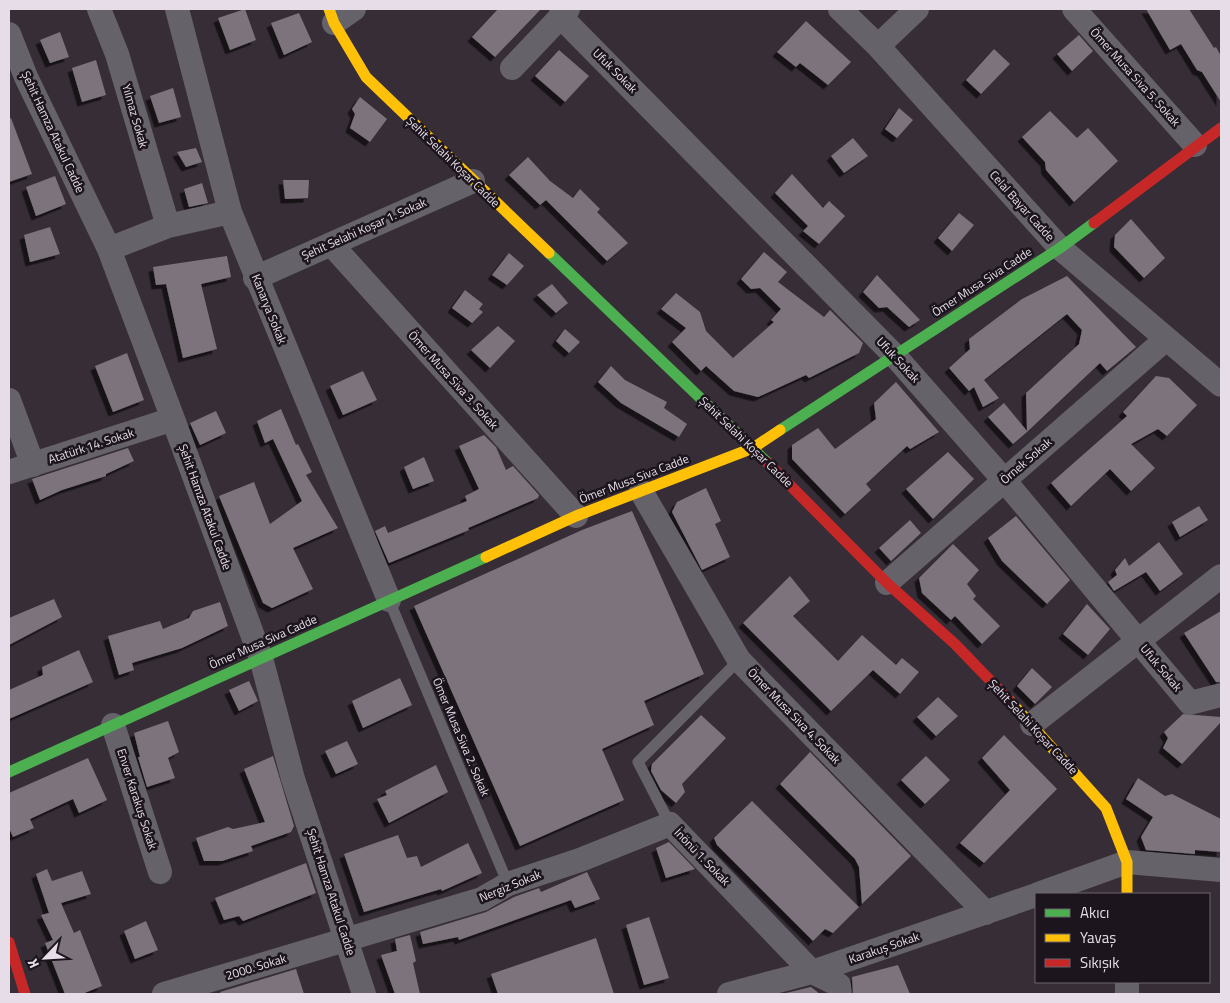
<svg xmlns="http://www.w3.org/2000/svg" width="1230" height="1003" font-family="'Titillium Web',sans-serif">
<defs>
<filter id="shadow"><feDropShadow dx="-4.5" dy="4.5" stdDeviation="0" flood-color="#0009"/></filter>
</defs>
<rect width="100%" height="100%" fill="#362d37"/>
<!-- building -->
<path fill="#7c737b" filter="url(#shadow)" d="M245 9 256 40 230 50 218 18Z
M498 9H541L495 57 472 37Z
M1146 9H1189L1214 48 1216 47 1221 56V102L1202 72 1197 70 1181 44 1170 50Z
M299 13 312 42 284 55 271 23Z
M806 21 851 62 828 85 800 63 796 67 777 52Z
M60 32 69 57 50 63 40 40Z
M1079 35 1093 51 1072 71 1057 54Z
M994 49 1010 64 981 94 966 80Z
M559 50 589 76 565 102 535 76Z
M96 60 106 95 82 102 72 68Z
M173 88 181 117 159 123 150 96Z
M360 97 387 119 370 142 350 128 355 114 352 109Z
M899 108 913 120 897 138 885 129Z
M1050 111 1077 138 1088 128 1118 161 1074 202 1046 170 1045 162 1022 137Z
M11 118 32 174 9 182V119Z
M853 138 868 156 844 173 831 156Z
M196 148 202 162 186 167 177 152Z
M528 157 550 181 573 198 580 189 600 209 597 212 628 243 607 261 546 200 540 205 509 175Z
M792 174 823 208 829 201 845 216 819 244 803 231 808 226 775 193Z
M55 176 66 204 36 216 26 187Z
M283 180H309L308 198 285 199Z
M202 183 208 203 189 207 184 189Z
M959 213 974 225 952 251 938 238Z
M1131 219 1165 258 1144 278 1114 247 1115 235Z
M50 227 60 254 30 262 24 235Z
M764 252 787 272 778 282 824 317 830 310 863 343 859 353 809 378 806 375 758 397 734 391 706 366 701 371 672 342 686 328 661 309 676 293 700 312 706 331 733 358 774 322 771 320 781 309 760 288 751 289 741 279Z
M509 253 524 266 507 285 492 275Z
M227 256 231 277 201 284 217 349 183 358 166 284 156 285 153 267Z
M877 275 920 320 909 327 887 307 879 308 863 292Z
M1067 276 1136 347 1107 371 1100 363 1027 432 1013 444 988 417 1004 403 1027 431 1026 393 1079 344 1082 330 1067 314 984 380 999 398 983 407 974 387 969 391 949 368 970 349 969 339 1022 299Z
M552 284 568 303 556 313 537 295Z
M465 290 483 304 479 309 483 312 472 323 452 308Z
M498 326 515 341 490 368 471 350Z
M565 329 580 342 569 353 556 341Z
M127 353 144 400 113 412 95 366Z
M611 366 625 380 667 402 664 408 687 424 679 437 621 403 598 382Z
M363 371 377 400 343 415 330 386Z
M1156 376 1169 378 1197 405 1167 436 1158 429 1131 444 1155 468 1131 491 1110 469 1071 506 1051 483 1127 416 1123 412Z
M896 382 939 432 910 449 907 446 866 484 871 490 845 514 792 459V445L818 428 835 449 876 419 874 403Z
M281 409 296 445 298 444 312 472 306 475 338 528 293 548 313 589 272 608 263 603 219 496 254 482 270 524 302 501 273 439 265 443 257 421Z
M216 411 226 433 200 445 190 423Z
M484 435 496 447 506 470 513 466 539 495 538 498 468 528 469 530 389 563 375 531 385 526 388 533 467 501 465 496 479 489 459 446Z
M128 448 134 461 106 474V476L62 490 40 500 32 479Z
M948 452 974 479 933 519 906 489Z
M424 457 434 481 413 489 404 467Z
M706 488 721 521 715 524 730 557 702 570 672 512 677 502Z
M1199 506 1208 520 1180 537 1172 522Z
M632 511 704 674 644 701 654 725 602 749 624 800 520 846 414 606 582 530Z
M1016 516 1070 580 1047 604 1002 561 988 538Z
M910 520 921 533 891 561 879 548Z
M1159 542 1183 574 1160 591 1146 572 1114 591 1108 582 1117 575 1115 570 1125 558 1129 566Z
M953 544 979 570 967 584 976 596 973 599 1000 626 982 644 955 616 951 620 922 593 919 578Z
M790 576 810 601 793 616 838 661 862 635 896 665 902 658 919 672 900 694 873 670 831 711 743 623Z
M54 599 62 617 9 645V618Z
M220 602 228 626 182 648 132 663 134 670 119 675 108 636 160 621 163 629 189 618 193 611Z
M1087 604 1110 629 1088 655 1063 634Z
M1221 611V682H1216L1184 633Z
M79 650 93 682 9 719V690L43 675 42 667Z
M1032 668 1052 687 1035 704 1017 686Z
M400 678 412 705 363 728 352 701Z
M249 681 258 701 239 711 229 690Z
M938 697 958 716 936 736 917 717Z
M1183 714 1221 717V722L1182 764 1163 748 1168 738 1164 732Z
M701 715 726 738 682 784 685 792 676 803 661 790 651 771 652 764Z
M168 721 179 752 168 758 175 778 147 787 138 757H140L134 733Z
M1004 735 1057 789 984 863 960 843 1010 790 982 758Z
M347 741 358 764 336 774 325 751Z
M810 752 911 856 862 904 859 867 855 859 780 784Z
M273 756 294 826 291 832 251 846 253 851 222 861H204L196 838 228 827 233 829 265 822 244 769Z
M926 756 950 780 925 804 901 780Z
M88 758 107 800 79 813 73 799 30 819 34 828 13 837 9 828V793Z
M436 765 448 792 389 823 377 799 387 795 385 791Z
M1138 778 1165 796 1172 794 1221 819V852L1195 850V854L1146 850 1141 837 1153 817 1126 799Z
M752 801 859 907 833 933 825 929 813 941 717 845 714 838Z
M398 835 407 858 417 856 421 867 468 843 482 873 442 891 441 889 364 912 344 854Z
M669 842 695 869 666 878 656 848Z
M306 863 316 893 243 921 239 916 224 920 215 898Z
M47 869 52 881 82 871 91 894 61 903 74 933 80 930 102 986 82 994H65L45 943 53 940 41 915 49 913 36 874Z
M587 872 600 899 575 908 571 900 459 940 458 937 423 944 420 932 486 912 514 897 539 888 541 892Z
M649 917 669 978 644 985 626 925Z
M146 921 158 950 135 959 124 931Z
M410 935 416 961 413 963 420 994H395L381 955 397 951 395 939Z
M596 938 614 994H498L491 974Z
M898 965 910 994H853L852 977Z
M296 969 304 994H221L220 992Z
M811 987 820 994H782Z"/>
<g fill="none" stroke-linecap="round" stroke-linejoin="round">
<!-- lane -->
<path stroke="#66626a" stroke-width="11" d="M389 600 508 884
M670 824 638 762 739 660"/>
<!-- street -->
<path stroke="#66626a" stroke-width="24" d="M99 9 117 54 168 226
M177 9 230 212 389 600
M840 9 878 46 1060 248 1221 385
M1074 9 1195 145
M560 16 895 356 1004 480 1190 703 1221 695
M334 23 354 9
M9 34 26 77 109 249 173 419 261 658 293 779 364 994
M878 46 917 9
M512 68 568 9
M331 244 576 516
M109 249 168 226 230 212
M255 278 473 181
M9 400 33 465
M9 472 173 419
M641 491 739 660 986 913
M887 583 1166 339
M1032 724 1221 576
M113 725 160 872
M1038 894 1127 862 1221 870
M1127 982V994
M164 994 482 899 508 884 580 860 670 824 812 972 839 985 840 994
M729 994 812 972 1036 895"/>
<!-- fast -->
<path stroke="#4caf50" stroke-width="11" d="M549 253 768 463
M780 430 1060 248 1094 223
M9 772 486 557"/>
<!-- slow -->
<path stroke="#ffc107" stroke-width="11" d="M329 9 334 23 366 77 549 253
M486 557 576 516 753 448 780 430
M1009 700 1106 808 1127 862V894"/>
<!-- jam -->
<path stroke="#c62828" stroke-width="11" d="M1094 223 1221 128
M768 463 887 583 955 644 1009 700
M9 942 25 994"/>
</g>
<g text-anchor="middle" stroke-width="5" stroke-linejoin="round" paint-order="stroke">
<!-- street labels -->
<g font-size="12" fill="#e6dde8" stroke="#1c151d">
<text transform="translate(615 71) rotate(45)" y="4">Ufuk Sokak</text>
<text transform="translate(1135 77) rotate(48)" y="4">Ömer Musa Siva 5. Sokak</text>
<text transform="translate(135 116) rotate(74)" y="4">Yılmaz Sokak</text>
<text transform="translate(53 132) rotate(65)" y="4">Şehit Hamza Atakul Cadde</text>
<text transform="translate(453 162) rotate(44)" y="4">Şehit Selahi Koşar Cadde</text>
<text transform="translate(1022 206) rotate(48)" y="4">Celal Bayar Cadde</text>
<text transform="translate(364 229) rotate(-24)" y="4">Şehit Selahi Koşar 1. Sokak</text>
<text transform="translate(982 282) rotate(-33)" y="4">Ömer Musa Siva Cadde</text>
<text transform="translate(269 309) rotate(68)" y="4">Kanarya Sokak</text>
<text transform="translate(898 360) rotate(47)" y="4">Ufuk Sokak</text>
<text transform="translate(453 380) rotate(48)" y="4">Ömer Musa Siva 3. Sokak</text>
<text transform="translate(746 442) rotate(44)" y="4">Şehit Selahi Koşar Cadde</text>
<text transform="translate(91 446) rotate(-18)" y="4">Atatürk 14. Sokak</text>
<text transform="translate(1026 461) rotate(-41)" y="4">Örnek Sokak</text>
<text transform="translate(634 479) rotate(-21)" y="4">Ömer Musa Siva Cadde</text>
<text transform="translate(205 507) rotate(70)" y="4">Şehit Hamza Atakul Cadde</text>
<text transform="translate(263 642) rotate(-24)" y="4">Ömer Musa Siva Cadde</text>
<text transform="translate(1161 668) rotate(50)" y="4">Ufuk Sokak</text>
<text transform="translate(794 716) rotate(46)" y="4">Ömer Musa Siva 4. Sokak</text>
<text transform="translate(1033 727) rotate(47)" y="4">Şehit Selahi Koşar Cadde</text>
<text transform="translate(461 737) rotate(67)" y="4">Ömer Musa Siva 2. Sokak</text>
<text transform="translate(137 799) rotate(72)" y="4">Enver Karakuş Sokak</text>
<text transform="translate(702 857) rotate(46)" y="4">İnönü 1. Sokak</text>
<text transform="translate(510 886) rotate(-22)" y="4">Nergiz Sokak</text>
<text transform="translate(331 892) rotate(72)" y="4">Şehit Hamza Atakul Cadde</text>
<text transform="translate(884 948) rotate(-19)" y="4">Karakuş Sokak</text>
<text transform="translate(256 967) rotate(-17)" y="4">2000. Sokak</text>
</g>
</g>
<!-- border -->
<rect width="1230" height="1003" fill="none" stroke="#e6dde8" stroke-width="20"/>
<!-- legend -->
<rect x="1035" y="893" width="175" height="90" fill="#1c151d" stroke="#6d656e"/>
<rect x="1045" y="909" width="25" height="8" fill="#4caf50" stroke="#6d656e"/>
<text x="1080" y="918" font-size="15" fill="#e6dde8">Akıcı</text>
<rect x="1045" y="934" width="25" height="8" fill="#ffc107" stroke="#6d656e"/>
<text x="1080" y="943" font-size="15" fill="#e6dde8">Yavaş</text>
<rect x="1045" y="959" width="25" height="8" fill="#c62828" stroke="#6d656e"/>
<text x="1080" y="968" font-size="15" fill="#e6dde8">Sıkışık</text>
<!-- north arrow -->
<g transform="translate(45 958) rotate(245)" stroke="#1c151d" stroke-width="4" paint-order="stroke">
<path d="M0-4L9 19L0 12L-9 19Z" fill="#e6dde8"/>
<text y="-8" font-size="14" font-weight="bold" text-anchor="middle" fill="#e6dde8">K</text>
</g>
</svg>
